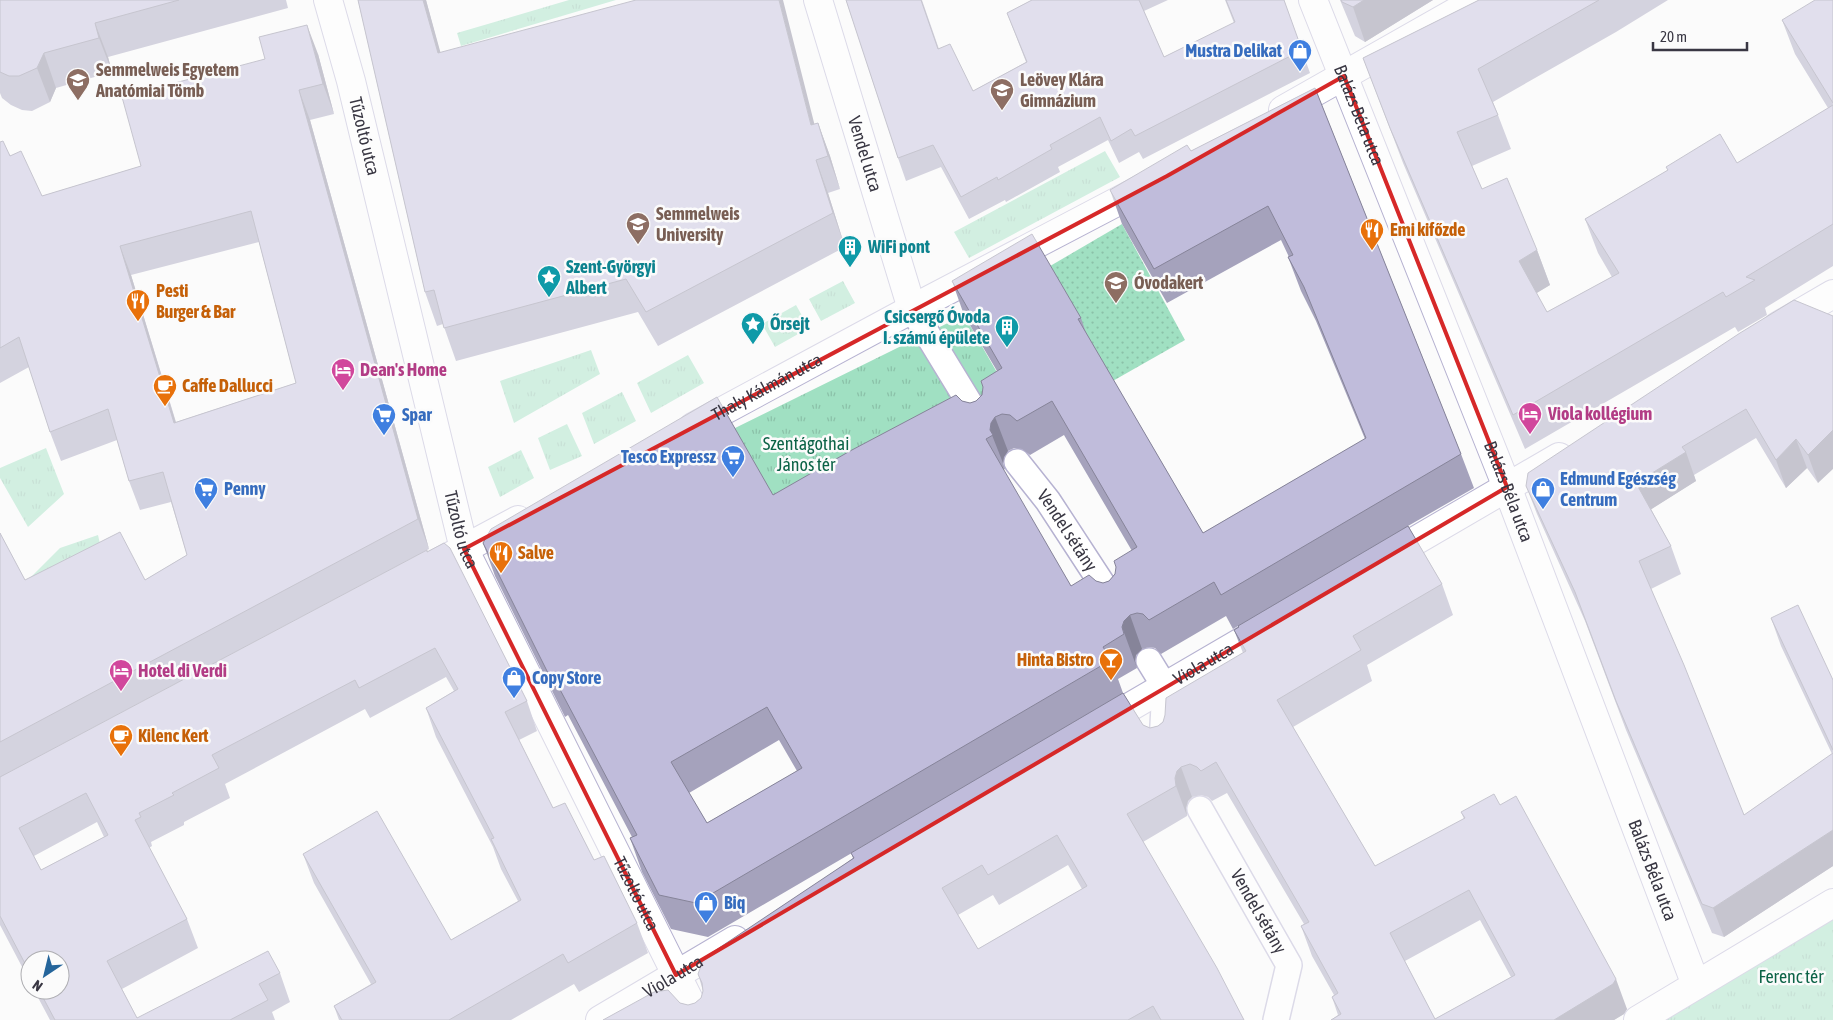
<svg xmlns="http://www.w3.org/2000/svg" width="1833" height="1020" font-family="'Asap Condensed',sans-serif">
<defs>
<pattern id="grass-tufts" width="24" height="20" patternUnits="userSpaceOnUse" patternTransform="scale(1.25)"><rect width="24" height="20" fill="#a0e0c2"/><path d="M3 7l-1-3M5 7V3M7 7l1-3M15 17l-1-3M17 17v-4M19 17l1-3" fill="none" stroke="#8bc1a8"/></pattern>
<pattern id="garden-dots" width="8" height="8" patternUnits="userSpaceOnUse" patternTransform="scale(1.25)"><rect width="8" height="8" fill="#a0e0c2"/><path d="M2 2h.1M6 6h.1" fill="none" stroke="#8bc1a8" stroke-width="1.8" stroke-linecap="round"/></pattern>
</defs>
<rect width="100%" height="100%" fill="#fbfbfb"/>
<!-- grass -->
<path fill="url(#grass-tufts)" d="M569 0H616L461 46 457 33Z
M1105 151 1120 177 969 258 954 232Z
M843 281 855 303 821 321 809 299Z
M796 305 809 328 775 347 762 324Z
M964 315 1014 402 786 529 729 431Z
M591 350 600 374 514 423 500 381Z
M688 355 704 383 651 413 637 383Z
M622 392 636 421 594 444 582 413Z
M567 424 582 456 550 470 538 438Z
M46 448 64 494 28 527 0 478V468Z
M521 450 534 478 500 497 488 467Z
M98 535 103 557 12 596 60 548Z
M1833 903V1020H1638Z"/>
<!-- garden -->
<path fill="url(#garden-dots)" d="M1122 224 1185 340 1111 382 1045 269Z"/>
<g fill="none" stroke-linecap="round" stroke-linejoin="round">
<!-- pedestrian casing -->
<g stroke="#b6b2d1" stroke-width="28">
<g id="pedestrian">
<path d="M912 309 981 422"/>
<path id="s1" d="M1017 462 1048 501 1114 602"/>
<path d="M1149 661 1165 687 1162 744"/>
<path id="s2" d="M1200 809 1289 965 1276 1020"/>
</g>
</g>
<!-- minor casing -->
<g stroke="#b6b2d1" stroke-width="30">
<g id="minor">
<path id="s3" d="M328 0 351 81 464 549 699 1020"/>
<path id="s4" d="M818 0 912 309"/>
<path id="s5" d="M1313 0 1507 487 1696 985"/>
<path d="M1283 110 1477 0"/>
<path d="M1778 326 1833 294"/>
<path id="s6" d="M693 427 912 309 1147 186"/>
<path d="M1384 559 1559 457"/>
<path d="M421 572 518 520"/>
<path id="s7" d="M1099 725 1272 624"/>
<path id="s8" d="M600 1020 735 940"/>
<path d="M1638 1020 1833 903"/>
</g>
</g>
<!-- pedestrian -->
<use href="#pedestrian" stroke="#fff" stroke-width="25"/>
<!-- minor -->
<use href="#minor" stroke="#fff" stroke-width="28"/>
</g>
<!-- wall -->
<path fill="#a5a2bc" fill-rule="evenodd" d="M0 0H286L288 8 108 57 112 72 56 88 50 102 32 111 22 110 11 105 2 98 0 93Z
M358 0H426L440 53 814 124 818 123 830 156 840 189 828 193 845 247 658 346 638 312 456 361 443 324 437 326 425 292Z
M846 0H922L939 49 973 91 1026 62 1007 13 1032 0H1168L1144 11 1164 57 1234 23 1225 0H1284L1310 73 1143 159 1139 152 1119 163 1108 140 1058 167 1060 172 1006 202 1005 200 969 219 941 167 906 181 898 158Z
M1340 0H1433L1365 42 1355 36Z
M1479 0H1668L1616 32 1493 102 1511 149 1472 166 1482 189 1537 250 1550 285 1536 293 1547 312 1612 277 1598 253 1585 219 1668 170 1666 167 1737 163 1828 108 1795 54 1782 20 1833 0V266L1765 308 1767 315 1738 332 1735 327 1525 449 1403 163 1363 58Z
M318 54 334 114 310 120 429 549 0 777V533L25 580H145L187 555 171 502 140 510 129 481 117 440 61 461 50 432 29 367 0 383V142L42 196 141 166ZM259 242 296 383 176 422 131 275Z
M1315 88 1461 454 1474 488 1408 526 1442 584 1453 615 1367 665 1372 681 1293 727 1375 866 1464 819 1461 812 1627 1009 1624 1014 1614 1020H1331L1338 1015 1332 997 1334 995 1312 956 1301 926 1304 924 1227 793 1212 801 1208 797 1201 795 1192 797 1188 801 1186 808 1187 816 1143 842 1244 1020H603L680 1003 688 1005 695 1003 701 998 703 991 698 974 853 858 851 853 956 792 708 937 671 929 642 872 630 838 632 837 568 715 565 717 495 576 483 543 773 495 962 401 970 403 976 401 982 395 997 371 964 315 952 281 1081 318 1086 333 1203 533 1365 439 1316 321 1301 291 1288 257H1289L1281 240 1167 303 1122 224 1110 190 1191 151ZM1064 435 1132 551 1115 574 1109 581 1103 583 1096 581 1071 586 1003 470 1005 469 1003 463 1004 457 1008 451 1014 448 1022 449 1030 455ZM1226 616 1233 629 1238 626V627L1234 630 1243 653 1158 726 1150 728 1143 725 1123 693 1118 679 1137 668 1135 661 1136 655 1142 649 1149 647 1155 648 1161 654ZM779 740 797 771 707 823 689 793ZM1068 865 1082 889 978 949 958 915 993 895 999 905ZM1480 920 1511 977 1435 1019 1405 961Z
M1794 300 1818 483 1807 468 1786 488 1756 438 1694 475 1696 481 1651 509 1671 546 1681 574 1651 589 1744 815 1832 754 1781 646 1771 618 1833 680V866L1724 937 1712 933 1626 730 1585 621 1537 514 1526 486Z
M428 552 527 701 537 731 519 740 553 808 594 860 637 923 648 953 579 992 574 984 511 1020H339L334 1006 371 984 314 883 303 854 451 940 518 901 501 869 493 847 436 737 426 708 454 691 446 677 370 718 365 709 225 784 230 798 184 822V825L151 842 152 846 149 848 187 919 198 948 122 989 137 1018 280 973 290 1002 272 1012 275 1020H50L34 990H60L30 960V982L0 925V777ZM97 822 104 837 41 870 34 856Z"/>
<!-- shaded-wall -->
<path fill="#868499" d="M423 0H426L450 87 438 53Z
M779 0H783L823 158 811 125Z
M1364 0H1433L1365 42 1353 7Z
M95 23 108 57 112 72 99 38Z
M307 25 318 54 334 114 323 84Z
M44 53 56 88 50 102 37 68Z
M299 90 310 120 429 549 418 519Z
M818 123 830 156 840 189 828 156Z
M816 160 828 193 845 247 833 213Z
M120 246 131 275 185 453 174 423Z
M1537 250 1550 285 1532 296 1519 261Z
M995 417 1008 451 1004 457 1003 463 990 430 991 423Z
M1833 430V469L1818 483 1808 455Z
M1796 439 1807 468 1786 488 1776 460Z
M1686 452 1696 481 1647 512 1636 483Z
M1130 615 1142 649 1136 655 1135 661 1137 668 1122 627 1124 621Z
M1181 767 1192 797 1188 801 1186 808 1187 816 1176 786 1175 778 1177 771Z
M1833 830V866L1724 937 1713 908Z
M1616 979 1627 1009 1624 1014 1614 1020H1554Z"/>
<!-- building -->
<path fill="#c0bcdb" stroke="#868499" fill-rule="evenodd" d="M0 0H179L95 23 99 38 44 53 37 68 19 76H9L0 72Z
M358 0H423L438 53 636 0H779L811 125 818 123 828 156 816 160 833 213 646 312 626 279 444 328 434 290 425 292Z
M846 0H921L938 49 950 44 973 91 1027 62 1007 13 1032 0H1139L1164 57 1235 22 1226 0H1284L1302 50 1135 136 1131 129 1111 141 1100 117 1050 145 1052 149 998 180 997 177 961 197 933 145 898 158Z
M1341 0H1364L1353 7 1342 2Z
M1479 0H1599L1478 69 1498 115 1457 132 1482 189 1507 178 1537 250 1519 261 1547 312 1619 273 1585 219 1668 170 1666 167 1720 134 1737 163 1833 105V224L1746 277 1755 280 1726 297 1723 292 1513 415 1390 128 1363 58Z
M1815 0H1833V103L1782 20Z
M307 25 323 84 299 90 418 519 0 742V533L25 580 120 532 145 580 187 555 163 472 129 481 108 409 50 432 19 337 0 348V142L3 141 10 156 21 151 42 196 141 166 122 97 265 59 259 37ZM251 211 296 383 174 423 120 246Z
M1315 88 1461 454 1221 595 1214 582 1149 620 1143 614 1137 613 1130 615 1124 621 1122 627 1124 634 1103 647 1111 660 696 903 659 895 630 838 637 835 556 682 553 683 483 543 491 529 717 397 773 495 850 451 956 395 962 401 970 403 976 401 982 395 983 387 981 381 1002 368 952 281 1032 234 1081 318 1078 319 1203 533 1366 438 1304 287 1288 257 1293 255 1268 206 1154 269 1110 190 1187 145 1191 151ZM1052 401 1137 547 1114 561 1116 567 1115 574 1109 581 1103 583 1096 581 1089 575 1071 586 986 439 993 435 990 430 991 423 995 417 1002 414 1010 415 1017 421ZM767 707 802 768 707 823 671 762Z
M1794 300 1833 316V430L1808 455 1796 439 1776 460 1746 409 1682 447 1686 452 1636 483 1671 546 1639 561 1684 665 1744 815 1833 753V830L1713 908 1702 904 1616 701 1575 592 1526 486 1528 473 1740 333Z
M1408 526 1442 584 1353 636 1361 650 1277 700 1375 866 1465 818 1461 812 1494 794 1500 805 1516 796 1616 979 1613 984 1554 1020H1331L1341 1014 1332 997 1338 993 1301 926 1309 922 1216 762 1201 771 1197 767 1190 764 1181 767 1177 771 1175 778 1176 786 1127 814 1217 968 1244 1020H1161L1153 1006 1128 1020H603L654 992 668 990 680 1003 688 1005 695 1003 701 998 703 991 702 983 698 974 704 958 854 858 851 853 1123 693 1143 725 1150 728 1158 726 1163 722 1165 715 1166 698 1246 651 1234 630 1239 627 1238 626ZM1057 835 1087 886 978 949 942 888 982 865 988 875ZM1469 890 1515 975 1435 1019 1390 933Z
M444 543 450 548 527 701 505 712 553 808 565 803 594 860 604 856 637 923 568 963 563 954 449 1020H342L334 1006 376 982 303 854 377 811 451 940 521 900 491 839 494 838 426 708 458 689 435 648 359 688 355 680 212 755 219 768 172 793 174 795 139 813 141 817 135 820 187 919 107 961 137 1018 268 951 280 973 259 984 268 1000 230 1020H55L39 990H60V960H30V973L0 916V777L427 550V552ZM86 793 108 835 41 870 19 828Z
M1798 605 1833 680V750L1771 618Z"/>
<!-- marked area -->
<path d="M0 0H1833V1020H0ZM1344 76 1507 487 676 975 464 549 1167 176Z" fill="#fbfbfb" fill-opacity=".55" fill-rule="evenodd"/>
<path fill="none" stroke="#d62828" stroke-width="4" stroke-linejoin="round" d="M1344 76 1507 487 676 975 464 549 1167 176Z"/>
<!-- icons -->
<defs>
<g id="shop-pin" transform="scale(1.25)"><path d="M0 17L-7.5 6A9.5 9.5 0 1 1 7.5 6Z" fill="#3f7fe0" stroke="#fbfbfb"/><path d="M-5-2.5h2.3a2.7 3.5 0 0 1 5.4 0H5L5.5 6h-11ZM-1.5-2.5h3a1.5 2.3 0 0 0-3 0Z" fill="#fff"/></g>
<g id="university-pin" transform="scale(1.25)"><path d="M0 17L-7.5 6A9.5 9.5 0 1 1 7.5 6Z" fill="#8d6e63" stroke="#fbfbfb"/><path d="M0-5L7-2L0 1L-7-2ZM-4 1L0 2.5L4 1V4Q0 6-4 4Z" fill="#fff"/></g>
<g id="school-pin" transform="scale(1.25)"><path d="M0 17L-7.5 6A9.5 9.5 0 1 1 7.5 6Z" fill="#8d6e63" stroke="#fbfbfb"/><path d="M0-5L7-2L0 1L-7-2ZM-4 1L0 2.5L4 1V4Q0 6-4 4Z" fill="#fff"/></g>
<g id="restaurant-pin" transform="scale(1.25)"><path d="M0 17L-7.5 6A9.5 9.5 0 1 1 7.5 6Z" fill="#e8710a" stroke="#fbfbfb"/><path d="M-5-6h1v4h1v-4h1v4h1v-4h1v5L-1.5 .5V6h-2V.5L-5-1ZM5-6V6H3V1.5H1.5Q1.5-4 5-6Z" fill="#fff"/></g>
<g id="building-pin" transform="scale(1.25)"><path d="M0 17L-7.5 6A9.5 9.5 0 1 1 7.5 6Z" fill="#0f9aa8" stroke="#fbfbfb"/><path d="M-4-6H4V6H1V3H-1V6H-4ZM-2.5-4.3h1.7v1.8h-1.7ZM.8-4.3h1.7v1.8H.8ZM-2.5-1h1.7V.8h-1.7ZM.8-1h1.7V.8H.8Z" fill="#fff"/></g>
<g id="sight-pin" transform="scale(1.25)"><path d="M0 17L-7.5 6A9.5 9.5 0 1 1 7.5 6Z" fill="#0f9aa8" stroke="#fbfbfb"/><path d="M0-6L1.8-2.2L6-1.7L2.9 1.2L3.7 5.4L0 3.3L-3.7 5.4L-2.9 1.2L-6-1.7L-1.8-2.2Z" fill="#fff"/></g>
<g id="hotel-pin" transform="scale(1.25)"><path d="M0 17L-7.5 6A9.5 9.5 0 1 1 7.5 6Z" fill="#d1479c" stroke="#fbfbfb"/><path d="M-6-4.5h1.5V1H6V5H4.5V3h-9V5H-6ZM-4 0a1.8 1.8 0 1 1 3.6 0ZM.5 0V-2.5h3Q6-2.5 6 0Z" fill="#fff"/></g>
<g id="cafe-pin" transform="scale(1.25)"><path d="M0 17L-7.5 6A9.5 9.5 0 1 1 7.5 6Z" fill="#e8710a" stroke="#fbfbfb"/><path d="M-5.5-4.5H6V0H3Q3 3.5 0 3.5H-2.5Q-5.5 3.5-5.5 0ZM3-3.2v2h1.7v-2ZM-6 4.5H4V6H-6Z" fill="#fff"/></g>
<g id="supermarket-pin" transform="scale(1.25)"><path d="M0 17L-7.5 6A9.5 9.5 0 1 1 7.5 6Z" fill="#3f7fe0" stroke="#fbfbfb"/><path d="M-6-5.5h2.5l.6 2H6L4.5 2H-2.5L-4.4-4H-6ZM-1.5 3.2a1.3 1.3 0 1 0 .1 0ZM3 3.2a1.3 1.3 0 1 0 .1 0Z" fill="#fff"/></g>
<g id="bar-pin" transform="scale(1.25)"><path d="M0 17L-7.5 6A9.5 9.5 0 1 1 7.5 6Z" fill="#e8710a" stroke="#fbfbfb"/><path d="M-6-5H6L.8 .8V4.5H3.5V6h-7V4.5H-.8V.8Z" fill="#fff"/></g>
</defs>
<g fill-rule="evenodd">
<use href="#shop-pin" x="1300" y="51"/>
<use href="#university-pin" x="78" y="80"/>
<use href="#school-pin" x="1002" y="90"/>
<use href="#university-pin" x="638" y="224"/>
<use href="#restaurant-pin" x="1372" y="230"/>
<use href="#building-pin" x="850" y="247"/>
<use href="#sight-pin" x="549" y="277"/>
<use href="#school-pin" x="1116" y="283"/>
<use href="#restaurant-pin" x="138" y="301"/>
<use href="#sight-pin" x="753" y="324"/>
<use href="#building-pin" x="1007" y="327"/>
<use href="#hotel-pin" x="343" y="370"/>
<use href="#cafe-pin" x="165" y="386"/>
<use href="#hotel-pin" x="1530" y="414"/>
<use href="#supermarket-pin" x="384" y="415"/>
<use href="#supermarket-pin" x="733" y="457"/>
<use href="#supermarket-pin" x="206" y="489"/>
<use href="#shop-pin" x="1543" y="489"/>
<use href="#restaurant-pin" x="501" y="553"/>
<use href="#bar-pin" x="1111" y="660"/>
<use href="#hotel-pin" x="121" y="671"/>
<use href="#shop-pin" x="514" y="678"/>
<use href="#cafe-pin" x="121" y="736"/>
<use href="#shop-pin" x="706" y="903"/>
</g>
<g text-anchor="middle" stroke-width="5" stroke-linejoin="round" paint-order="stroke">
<!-- shop labels -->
<g font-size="18" font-weight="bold" fill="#366cbe" stroke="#fbfbfb" text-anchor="start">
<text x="1282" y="57" text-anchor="end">Mustra Delikat</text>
<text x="402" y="421">Spar</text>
<text x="716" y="463" text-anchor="end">Tesco Expressz</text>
<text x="1560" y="485">Edmund Egészség<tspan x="1560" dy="21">Centrum</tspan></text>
<text x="224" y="495">Penny</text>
<text x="532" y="684">Copy Store</text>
<text x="724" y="909">Biq</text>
</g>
<!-- education labels -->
<g font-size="18" font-weight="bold" fill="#785e54" stroke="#fbfbfb" text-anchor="start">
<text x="96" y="76">Semmelweis Egyetem<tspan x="96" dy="21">Anatómiai Tömb</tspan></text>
<text x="1020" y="86">Leövey Klára<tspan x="1020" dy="21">Gimnázium</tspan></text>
<text x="656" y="220">Semmelweis<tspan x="656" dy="21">University</tspan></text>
<text x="1134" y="289">Óvodakert</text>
</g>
<!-- street labels -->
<g font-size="18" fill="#393743" stroke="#fbfbfb">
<text dy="6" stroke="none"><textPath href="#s5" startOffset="124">Balázs Béla utca</textPath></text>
<text dy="6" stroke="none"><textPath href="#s3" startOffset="141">Tűzoltó utca</textPath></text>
<text dy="6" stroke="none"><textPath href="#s4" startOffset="161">Vendel utca</textPath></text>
<text dy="6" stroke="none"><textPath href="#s6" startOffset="84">Thaly Kálmán utca</textPath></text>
<text dy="6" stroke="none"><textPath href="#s5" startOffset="529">Balázs Béla utca</textPath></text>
<text dy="6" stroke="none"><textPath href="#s3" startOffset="546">Tűzoltó utca</textPath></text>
<text dy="6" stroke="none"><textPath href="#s1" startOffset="85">Vendel sétány</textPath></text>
<text dy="6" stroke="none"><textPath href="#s7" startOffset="121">Viola utca</textPath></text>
<text dy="6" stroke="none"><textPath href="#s5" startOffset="934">Balázs Béla utca</textPath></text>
<text dy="6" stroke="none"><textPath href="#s3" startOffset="951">Tűzoltó utca</textPath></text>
<text dy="6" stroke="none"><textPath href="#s2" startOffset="118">Vendel sétány</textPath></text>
<text dy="6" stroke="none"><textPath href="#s8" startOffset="85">Viola utca</textPath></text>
</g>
<!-- food labels -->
<g font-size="18" font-weight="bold" fill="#c56008" stroke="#fbfbfb" text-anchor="start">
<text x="1390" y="236">Emi kifőzde</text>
<text x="156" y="297">Pesti<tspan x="156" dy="21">Burger &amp; Bar</tspan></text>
<text x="182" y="392">Caffe Dallucci</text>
<text x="518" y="559">Salve</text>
<text x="1094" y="666" text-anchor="end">Hinta Bistro</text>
<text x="138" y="742">Kilenc Kert</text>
</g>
<!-- culture labels -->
<g font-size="18" font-weight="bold" fill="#0d838f" stroke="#fbfbfb" text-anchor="start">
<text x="868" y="253">WiFi pont</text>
<text x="566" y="273">Szent-Györgyi<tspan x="566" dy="21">Albert</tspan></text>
<text x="990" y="323" text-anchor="end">Csicsergő Óvoda<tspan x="990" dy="21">I. számú épülete</tspan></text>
<text x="770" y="330">Őrsejt</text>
</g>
<!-- hotel labels -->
<g font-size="18" font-weight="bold" fill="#b23c85" stroke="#fbfbfb" text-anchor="start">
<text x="360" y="376">Dean's Home</text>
<text x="1548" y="420">Viola kollégium</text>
<text x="138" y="677">Hotel di Verdi</text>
</g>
<!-- park labels -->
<g font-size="18" fill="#0c6347" stroke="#fbfbfb">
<text x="806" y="450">Szentágothai<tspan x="806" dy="21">János tér</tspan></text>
<text x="1791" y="983">Ferenc tér</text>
</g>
</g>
<!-- north arrow -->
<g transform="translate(45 975) rotate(215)"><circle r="24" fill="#fbfbfb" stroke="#adadb1"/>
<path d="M0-4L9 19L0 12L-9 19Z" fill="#25659b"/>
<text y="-8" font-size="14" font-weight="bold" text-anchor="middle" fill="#393743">N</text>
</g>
<!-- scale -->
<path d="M1653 42v8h94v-8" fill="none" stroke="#393743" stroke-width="2.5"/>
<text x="1660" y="42" font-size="15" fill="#393743" stroke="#fbfbfb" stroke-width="4" paint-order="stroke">20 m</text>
</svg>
